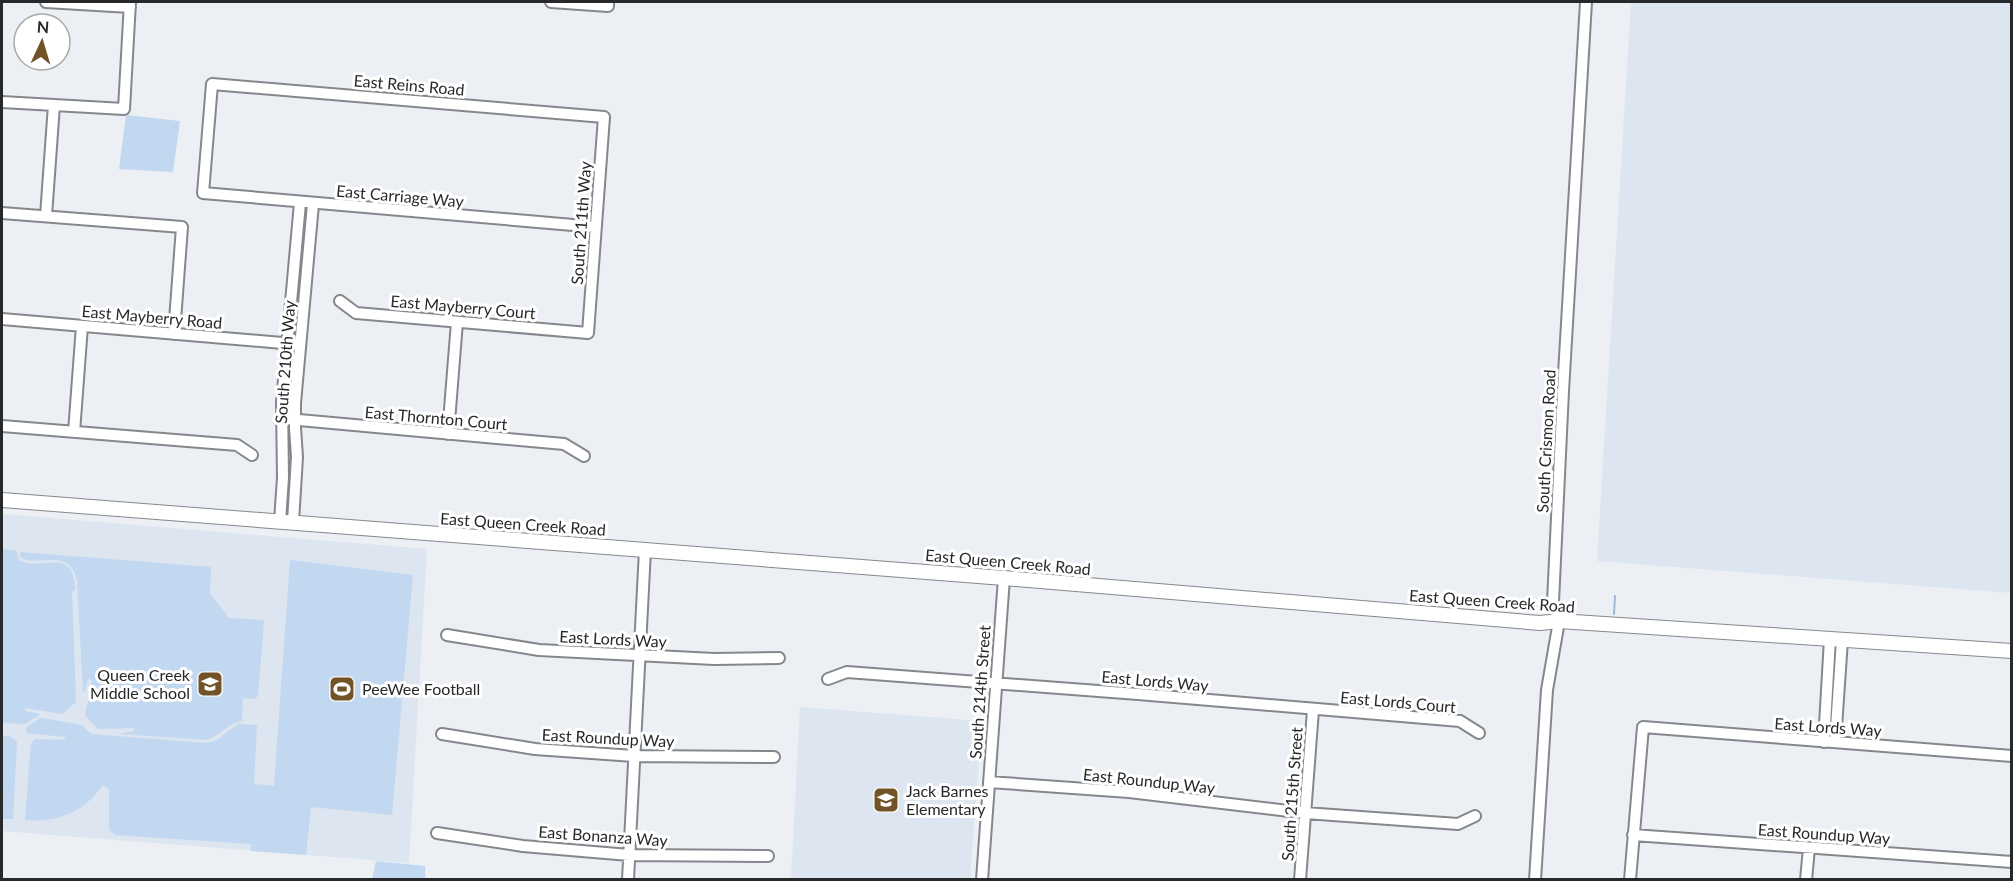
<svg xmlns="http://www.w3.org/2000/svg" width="2013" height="881" font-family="Lato,sans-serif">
<rect width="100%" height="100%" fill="#ecf0f5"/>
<!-- built -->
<path fill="#dce5f0" d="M1631 2H2011V593L1597 561Z
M2 514 427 549 409 863 2 831Z
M800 707 982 721 970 879H791Z"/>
<!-- green -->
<path fill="#c2d7f0" d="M126 115 180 121 173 172 119 169Z
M2 549 17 551 18 559C38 574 75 543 75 591H72L76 702 62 714 26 708 25 711 40 714 25 724 2 723Z
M20 552 211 567 210 593 229 618 264 620 258 696 255 699 243 698 242 721C229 722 219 737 206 740L119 734 134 731V728L98 729 85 715 92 680 88 679 85 692H83L77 581C70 547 41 567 21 558Z
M290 560 413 575 392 815 311 807 306 855 251 851V844L116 835 109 830V789L103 785C84 812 58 823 25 820L31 743 35 739 65 740V737L26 733 27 727 41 718 82 725 91 734 207 743 217 740 238 724 257 725 254 784 274 786Z
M2 736H10L17 742 13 819H2Z
M376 861 425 866V879H372Z"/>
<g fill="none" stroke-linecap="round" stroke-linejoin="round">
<!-- stream -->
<path stroke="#9bb8da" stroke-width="2" d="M1614 614 1615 596"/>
<!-- minor casing -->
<g stroke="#84888d" stroke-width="14">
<path id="minor" d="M46 2 130 7
M551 2 608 6V2
M2 102 124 109 130 2
M2 213 182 227 174 334
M46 216 54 105
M340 301 356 313 588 333 604 117 212 84 203 193 596 227
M2 319 294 344
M288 419 564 444 584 456
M2 426 237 445 252 455
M74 432 82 326
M448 434 457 322
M280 521 283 478 282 402 300 203
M293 522 297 457 295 428V403L313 204
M447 635 539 650 714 659 779 658
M828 679 847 672 1138 694 1460 721 1479 733
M442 734 535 749 634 756 774 757
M1824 742 1830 639
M1835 742 1842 640
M989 782 1129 792 1305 813 1458 824 1475 816
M437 833 523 846 629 855 768 856
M1633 835 2012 862
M628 880 645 550
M982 880 1004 578
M1300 880 1313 710
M1535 880 1547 690 1559 621 1553 602 1563 391 1586 2
M1630 880 1643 727 2012 756
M1806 880 1809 848"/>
</g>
<!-- major casing -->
<g stroke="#84888d" stroke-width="16">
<path id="major" d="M2 500 1004 578 1540 623 1559 621 2012 651"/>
</g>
<!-- minor -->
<use href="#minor" stroke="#fff" stroke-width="10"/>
<!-- major -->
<use href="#major" stroke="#fff" stroke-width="14"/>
</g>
<!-- icons -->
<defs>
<g id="school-square" transform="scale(1.35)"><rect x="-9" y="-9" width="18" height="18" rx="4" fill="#725328" stroke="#fff"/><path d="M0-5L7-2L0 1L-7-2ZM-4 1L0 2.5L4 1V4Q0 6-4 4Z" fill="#fff"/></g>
<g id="stadium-square" transform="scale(1.35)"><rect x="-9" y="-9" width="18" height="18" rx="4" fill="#725328" stroke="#fff"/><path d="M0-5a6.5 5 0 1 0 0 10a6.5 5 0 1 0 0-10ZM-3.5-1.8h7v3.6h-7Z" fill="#fff"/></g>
</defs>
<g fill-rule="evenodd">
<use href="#school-square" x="210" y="684"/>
<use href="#stadium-square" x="342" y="689"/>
<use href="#school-square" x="886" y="800"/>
</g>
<g text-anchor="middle" stroke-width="6" stroke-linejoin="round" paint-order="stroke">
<!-- street labels -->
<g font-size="16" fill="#262829" stroke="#fff">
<text transform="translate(409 85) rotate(5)" y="6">East Reins Road</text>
<text transform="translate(400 196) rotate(5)" y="6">East Carriage Way</text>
<text transform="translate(581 223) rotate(-86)" y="6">South 211th Way</text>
<text transform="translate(463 307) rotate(5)" y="6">East Mayberry Court</text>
<text transform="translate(152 317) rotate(5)" y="6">East Mayberry Road</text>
<text transform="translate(285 362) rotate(-86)" y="6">South 210th Way</text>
<text transform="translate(436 418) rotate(5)" y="6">East Thornton Court</text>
<text transform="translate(1546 441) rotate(-87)" y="6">South Crismon Road</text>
<text transform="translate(523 524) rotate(4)" y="6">East Queen Creek Road</text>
<text transform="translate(1008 562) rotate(5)" y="6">East Queen Creek Road</text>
<text transform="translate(1492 601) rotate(4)" y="6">East Queen Creek Road</text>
<text transform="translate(613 639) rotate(3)" y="6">East Lords Way</text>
<text transform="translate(1155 681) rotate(5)" y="6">East Lords Way</text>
<text transform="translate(980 692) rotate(-86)" y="6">South 214th Street</text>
<text transform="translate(1398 702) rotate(5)" y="6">East Lords Court</text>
<text transform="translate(1828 727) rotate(4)" y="6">East Lords Way</text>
<text transform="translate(608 738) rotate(3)" y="6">East Roundup Way</text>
<text transform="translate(1149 781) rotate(6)" y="6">East Roundup Way</text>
<text transform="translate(1292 794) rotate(-86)" y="6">South 215th Street</text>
<text transform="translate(1824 834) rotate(4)" y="6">East Roundup Way</text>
<text transform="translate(603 836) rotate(4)" y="6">East Bonanza Way</text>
</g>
<!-- poi labels -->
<g font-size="16" fill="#262829" stroke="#fff" text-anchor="start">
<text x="190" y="681" text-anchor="end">Queen Creek<tspan x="190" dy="18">Middle School</tspan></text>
<text x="362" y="695">PeeWee Football</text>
<text x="906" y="797">Jack Barnes<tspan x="906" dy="18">Elementary</tspan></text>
</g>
</g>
<!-- border -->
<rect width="2013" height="881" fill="none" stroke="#262829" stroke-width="6"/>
<!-- north arrow -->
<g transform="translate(42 42) rotate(4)"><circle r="28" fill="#ffffff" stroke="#a8a9a9" stroke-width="1.5"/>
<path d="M0-4.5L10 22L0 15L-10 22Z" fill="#725328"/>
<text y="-9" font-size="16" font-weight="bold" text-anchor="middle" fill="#262829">N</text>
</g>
</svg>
